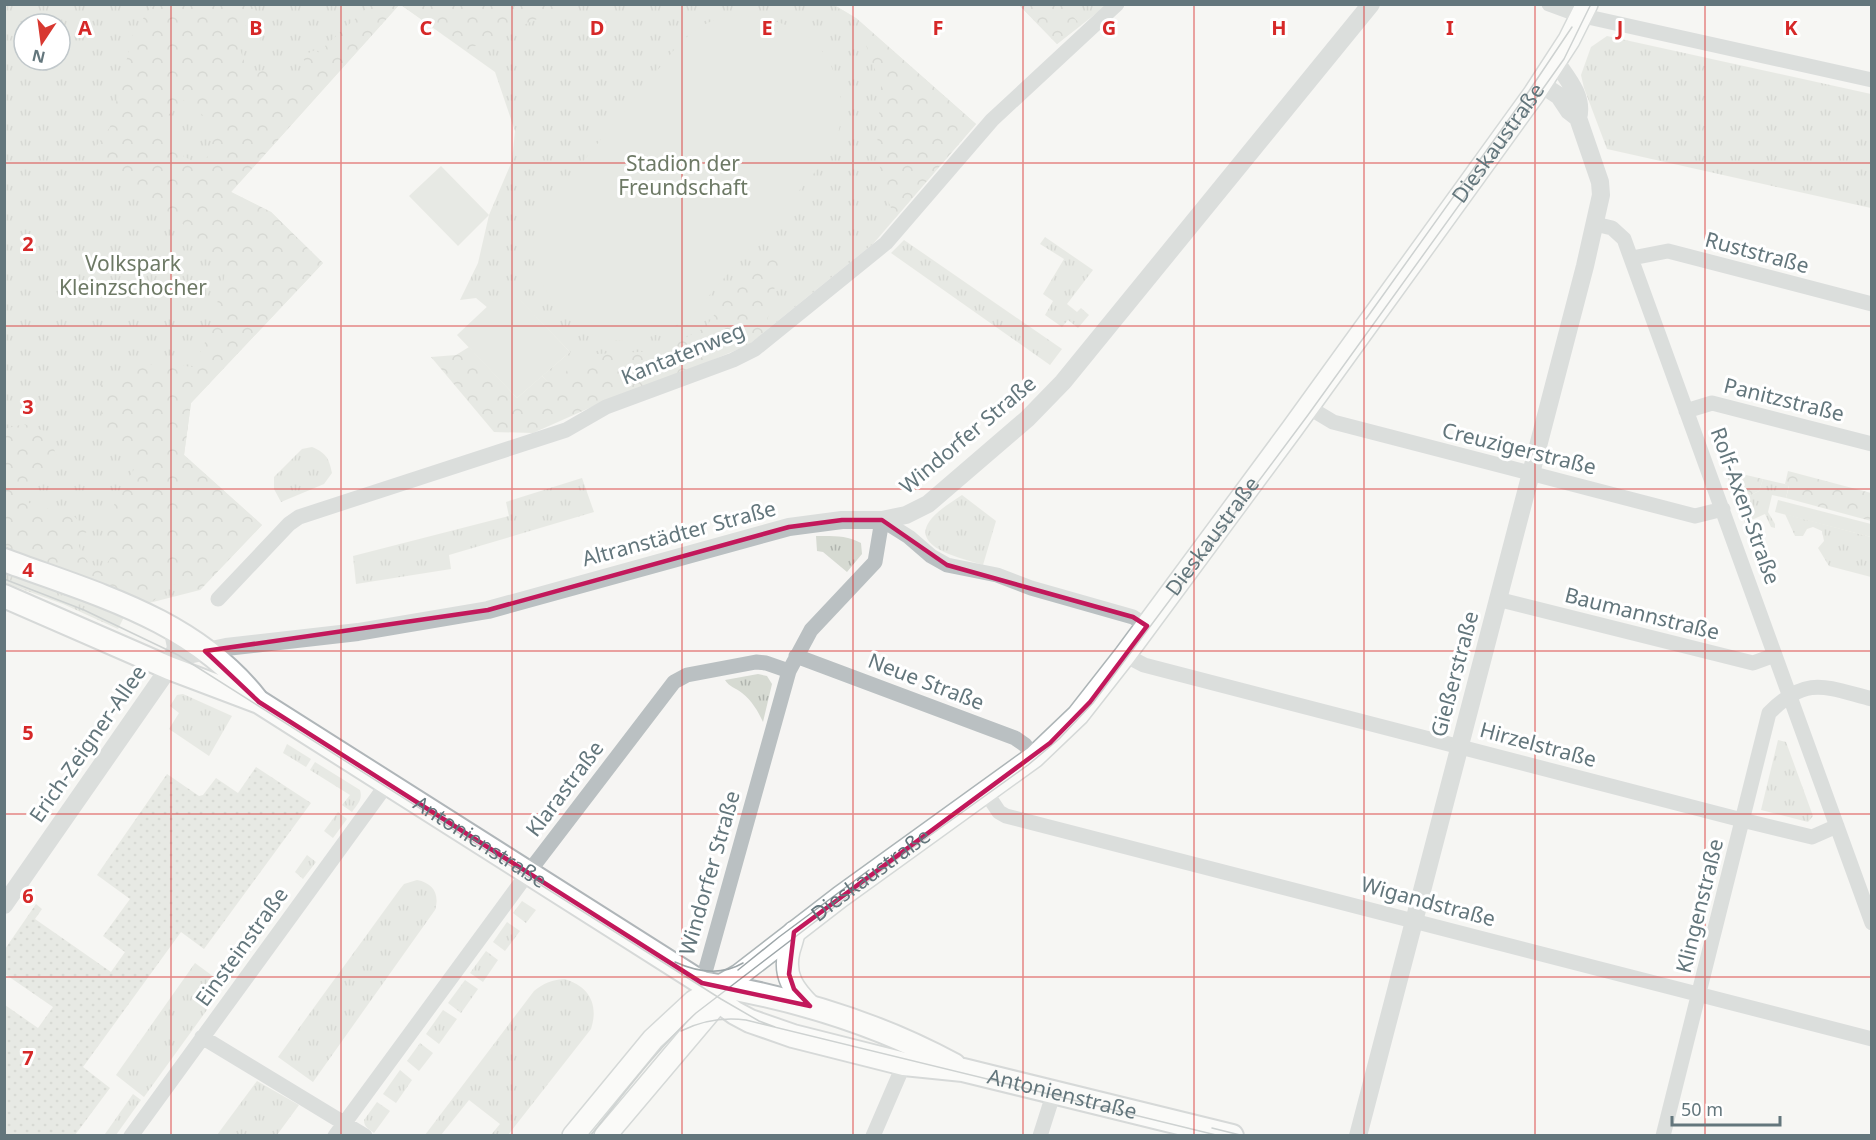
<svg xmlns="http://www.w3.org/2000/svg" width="1876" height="1140" font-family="'Noto Sans',sans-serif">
<defs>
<pattern id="grass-tufts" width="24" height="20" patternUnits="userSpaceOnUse" patternTransform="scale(1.5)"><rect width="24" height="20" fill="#d6dad2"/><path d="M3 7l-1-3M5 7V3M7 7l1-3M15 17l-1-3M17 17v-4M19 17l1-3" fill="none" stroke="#b1b5af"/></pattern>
<pattern id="forest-crowns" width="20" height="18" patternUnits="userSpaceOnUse" patternTransform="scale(1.5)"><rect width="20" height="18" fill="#d6dad2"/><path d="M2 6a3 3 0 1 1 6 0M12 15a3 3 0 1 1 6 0" fill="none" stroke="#b1b5af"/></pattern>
<pattern id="garden-dots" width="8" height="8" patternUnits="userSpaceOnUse" patternTransform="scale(1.5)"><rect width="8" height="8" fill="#d6dad2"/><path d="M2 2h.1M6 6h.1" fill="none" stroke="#b1b5af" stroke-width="1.8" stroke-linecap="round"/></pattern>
</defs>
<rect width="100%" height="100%" fill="#f6f5f3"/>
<!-- grass -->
<path fill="url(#grass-tufts)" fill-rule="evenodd" d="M4 5H399L231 192 271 212 323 263 191 403 184 455 262 525 200 590 149 603 5 549ZM24 24H60V60H24Z
M401 5H834L856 18 976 124 873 244 748 345 659 382 552 387 542 376 570 352 508 288 488 308 476 298 460 300 478 263 489 215 512 161 515 131 495 72Z
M1019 5H1107L1057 44Z
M1607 36 1871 94V208L1607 149 1584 88 1581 75 1591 47Z
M1045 237 1093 270 1067 304 1077 312 1081 308 1089 315 1078 328 1068 320 1062 327 1045 315 1053 301 1043 294 1064 259 1040 244Z
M904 240 1062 349 1050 365 891 253Z
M312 447C326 453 329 458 332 473L324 484 281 502 274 489V477L302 449Z
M582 478 594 512 449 555 451 569 356 584 353 556 509 516 506 502Z
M1763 479 1789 485 1786 498 1772 495 1768 512 1775 524V528L1771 527 1765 514 1745 523 1737 502 1759 491Z
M962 495 996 521 983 565C966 559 911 549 929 522 936 511 952 502 962 495Z
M1785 514 1871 537V577L1829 566 1818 548 1824 541 1822 531 1813 527 1807 529 1803 536H1795Z
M816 536C831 536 847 535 861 543L862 554 847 572 823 552 817 551Z
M4 567 127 611 118 629 63 604 5 583Z
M758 674 767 676 772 684 763 722C758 711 752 701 742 693 736 688 729 687 725 680Z
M183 694 232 716 209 756 169 729 179 713 170 706 177 695Z
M1778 740 1786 742 1813 816 1808 822 1761 810Z
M287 744 311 759 306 767 283 753Z
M315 762 360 790C363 800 357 805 352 812L342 805 350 795 310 770Z
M338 812 347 819 333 838 324 831Z
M307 855 316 862 303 879 295 872Z
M417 880C433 883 440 894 435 910L313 1082 278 1057 400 889 404 884Z
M522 901 536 910 526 923 513 913Z
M507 922 520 931 505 951 493 942Z
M245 942 252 948 229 980 222 974Z
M486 951 498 960 483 982 470 973Z
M195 963 225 985 144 1097 116 1075Z
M564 979C589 986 599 1004 591 1029L508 1135H491L500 1124 469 1100 441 1135H425L534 991C544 983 551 980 564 979Z
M465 980 478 989 461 1013 448 1003Z
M443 1010 457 1019 439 1044 426 1034Z
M420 1043 433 1053 419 1071 407 1061Z
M400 1070 412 1080 396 1103 383 1094Z
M257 1081 299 1105 277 1135H217Z
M133 1094 141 1100 116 1135H106L105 1134Z
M377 1102 390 1111 374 1133C369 1129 364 1127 364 1120Z"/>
<!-- forest -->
<path fill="url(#forest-crowns)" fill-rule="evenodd" d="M152 5H253L258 17C241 29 232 30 241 52 244 60 246 68 250 76L278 64C282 80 290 84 304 77L307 66 302 56 315 50 332 62 325 46 367 8 363 5H399L231 192 271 212 323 263 191 403 184 455 262 525 200 590 164 582 159 588 156 585 153 588 157 593 155 600 150 602 5 546 4 429 24 424 47 432 58 459 43 480 33 483 24 493 29 503 75 517 87 532 76 537C81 552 85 566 103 568L110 559 104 529 119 493 138 463 115 442 102 421 101 385 124 370 159 363 193 367 208 336 226 271 189 229 93 151 110 127 133 34ZM182 99 213 123 210 153 201 165 177 153 178 140 160 125Z
M401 5V4L569 5 466 50Z
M832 5H834L856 18 976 124 895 218 883 188 877 147 881 86 856 18Z
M1019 5H1062L1081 25 1057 44Z
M789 255V272L777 277 765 331 748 345 659 382 621 394 533 433 494 432 431 357 456 355 469 347 517 398 542 376 548 382 565 374 571 362H588L596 354 660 351 706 327 737 281 760 269 771 256Z
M1725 470 1763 479 1759 491 1737 502Z
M1788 471 1871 493V521L1786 498 1789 486 1785 484Z"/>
<!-- garden -->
<path fill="url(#garden-dots)" d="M256 767 311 803 204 949 181 932 83 1067 110 1088 75 1135H5V1005L38 1028 53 1007 5 974V949L36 904 42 909 35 919 111 972 125 952 103 936 130 899 97 875 167 774 199 796 203 795 216 778 238 793Z"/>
<!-- pitch -->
<path fill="#d6dad2" d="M739 15C761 17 786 22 805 35 831 52 844 89 841 120 839 134 833 146 827 158L689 319C668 330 648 341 624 341 580 341 546 304 535 264 531 250 535 233 537 218L678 45C702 23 707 21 739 15Z
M238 40a11 11 0 1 1 22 0a11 11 0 1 1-22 0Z
M441 166 489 215 458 246 409 196Z
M508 287 570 352 517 398 457 335Z
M1778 500 1871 524V537L1775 512Z"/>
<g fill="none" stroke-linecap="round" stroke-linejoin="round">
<!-- secondary casing -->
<g stroke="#adb5b7" stroke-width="24">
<g id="secondary">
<path d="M794 932C793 939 791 944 789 951 783 976 794 990 810 1006"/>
<path id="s1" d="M573 1136 653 1039 694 1001 739 975 840 897 1034 757 1078 715 1125 655 1292 429 1534 94 1569 40 1587 4"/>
<path d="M605 1136 730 988"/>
</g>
</g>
<!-- primary casing -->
<g stroke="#b0b6b9" stroke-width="26">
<g id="primary">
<path d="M4 560C95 594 193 619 256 699"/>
<path id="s2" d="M4 596 169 668 259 702 702 983 719 1001 735 1013 750 1021 793 1036 904 1064 963 1070 1232 1136"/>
<path d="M702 983C790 997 875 1022 954 1065"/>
</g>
</g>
<!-- minor -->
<path stroke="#bac0c2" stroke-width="15" d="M1549 4 1579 15 1872 80
M1595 224 1612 228 1624 239 1872 923
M1632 258 1668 251 1872 304
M1308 407 1333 422 1695 516 1723 509
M1686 411 1712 403 1872 444
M218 599 289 524 299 517 566 430 606 407 733 360 755 349 886 243 992 120 1117 4
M1497 599 1753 663 1775 655
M1125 655 1144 665 1742 820 1812 837 1837 826
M796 656 1015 738 1025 745 1034 757
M985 791 999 812 1006 816 1872 1039
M702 983 789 671 811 630 875 562 882 520 909 537 931 556 947 565 997 575 1031 588 1133 617 1147 626
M202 1037 365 1136
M131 1136 387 784
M335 1136 528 873 674 682 687 675 756 662 766 663 789 671
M873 1136 904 1064
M1040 1136 1054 1092
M1663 1136 1769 713C1807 675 1825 687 1872 699"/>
<!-- tertiary -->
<path stroke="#bac0c2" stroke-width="18" d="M1541 84 1559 96 1569 111 1578 118
M169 668 188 655 226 647 358 632 488 610 789 527 842 520H882L906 515 928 504 1027 419 1063 382 1371 4
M4 905 169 668 176 647 172 628
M1358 1136 1585 266 1601 195 1600 182 1578 118C1584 97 1567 78 1556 62"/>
<!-- secondary -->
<use href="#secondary" stroke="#fff" stroke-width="21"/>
<!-- primary -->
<use href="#primary" stroke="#fff" stroke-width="22"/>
<!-- tram -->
<path stroke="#9da6a9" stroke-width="1.5" d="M1366 319 1529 91 1572 27
M4 579 84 610 178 655 721 999 759 1021 775 1027
M675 962C697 972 721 976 743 963
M738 970 779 937 869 870
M681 1031C703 1020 723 1017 746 1020L1220 1136
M1212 1128 1244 1136
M590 1136C624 1094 656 1050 696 1013L893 862 1028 765 1059 739 1093 703 1308 415 1547 83 1564 59 1591 4"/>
</g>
<!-- marked area -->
<path d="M0 0H1876V1140H0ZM842 520H882L947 565 1133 617 1147 626 1090 702 1050 743 794 932 789 974 794 989 810 1006 702 983 259 702 205 651 488 610 789 527Z" fill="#f6f5f3" fill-opacity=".55" fill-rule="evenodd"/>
<path fill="none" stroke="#c2185b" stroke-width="4.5" stroke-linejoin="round" d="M842 520H882L947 565 1133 617 1147 626 1090 702 1050 743 794 932 789 974 794 989 810 1006 702 983 259 702 205 651 488 610 789 527Z"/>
<!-- grid -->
<path fill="none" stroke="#d62828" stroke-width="1.5" stroke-opacity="0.55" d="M171 4V1136M341 4V1136M512 4V1136M682 4V1136M853 4V1136M1023 4V1136M1194 4V1136M1364 4V1136M1535 4V1136M1705 4V1136M4 163H1872M4 326H1872M4 489H1872M4 651H1872M4 814H1872M4 977H1872"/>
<g text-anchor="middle" stroke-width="6" stroke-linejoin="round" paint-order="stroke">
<!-- street labels -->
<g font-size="21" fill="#63767c" stroke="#fff">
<text dy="7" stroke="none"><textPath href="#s1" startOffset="1371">Dieskaustraße</textPath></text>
<text transform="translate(1757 253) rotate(15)" y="7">Ruststraße</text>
<text transform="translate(683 354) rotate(-22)" y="7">Kantatenweg</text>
<text transform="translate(1784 400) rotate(14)" y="7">Panitzstraße</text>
<text transform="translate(968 435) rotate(-40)" y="7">Windorfer Straße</text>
<text transform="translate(1519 449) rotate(14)" y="7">Creuzigerstraße</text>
<text transform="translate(1745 506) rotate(70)" y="7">Rolf-Axen-Straße</text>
<text transform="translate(679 534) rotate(-15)" y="7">Altranstädter Straße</text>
<text dy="7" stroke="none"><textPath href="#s1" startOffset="885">Dieskaustraße</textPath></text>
<text transform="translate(1642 614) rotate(14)" y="7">Baumannstraße</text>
<text transform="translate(1455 674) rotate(-75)" y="7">Gießerstraße</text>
<text transform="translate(926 682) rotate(21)" y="7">Neue Straße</text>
<text transform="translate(88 744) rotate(-55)" y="7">Erich-Zeigner-Allee</text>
<text transform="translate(1538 745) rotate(15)" y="7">Hirzelstraße</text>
<text transform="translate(565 789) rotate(-53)" y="7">Klarastraße</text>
<text dy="7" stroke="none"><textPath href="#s2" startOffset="538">Antonienstraße</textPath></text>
<text transform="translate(710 873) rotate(-74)" y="7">Windorfer Straße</text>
<text dy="7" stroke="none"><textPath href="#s1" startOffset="399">Dieskaustraße</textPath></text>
<text transform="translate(1428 902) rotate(15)" y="7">Wigandstraße</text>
<text transform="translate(1700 906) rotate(-76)" y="7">Klingenstraße</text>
<text transform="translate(242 947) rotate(-54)" y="7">Einsteinstraße</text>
<text dy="7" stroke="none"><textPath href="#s2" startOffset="1184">Antonienstraße</textPath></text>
</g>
<!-- park labels -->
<g font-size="21" fill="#6d7965" stroke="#fff">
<text x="683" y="171">Stadion der<tspan x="683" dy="24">Freundschaft</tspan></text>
<text x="133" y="271">Volkspark<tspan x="133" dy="24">Kleinzschocher</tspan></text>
</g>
</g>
<g font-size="20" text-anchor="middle" font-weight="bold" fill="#d62828" stroke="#fff" stroke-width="6" stroke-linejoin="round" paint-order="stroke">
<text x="85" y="35">A</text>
<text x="256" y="35">B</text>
<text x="426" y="35">C</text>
<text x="597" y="35">D</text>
<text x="767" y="35">E</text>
<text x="938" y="35">F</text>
<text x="1109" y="35">G</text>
<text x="1279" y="35">H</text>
<text x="1450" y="35">I</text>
<text x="1620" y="35">J</text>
<text x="1791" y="35">K</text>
<text x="28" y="251">2</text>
<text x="28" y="414">3</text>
<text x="28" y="577">4</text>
<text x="28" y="740">5</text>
<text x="28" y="903">6</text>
<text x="28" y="1065">7</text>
</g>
<!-- border -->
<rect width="1876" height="1140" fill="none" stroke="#63767c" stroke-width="12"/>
<!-- north arrow -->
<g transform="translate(42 42) rotate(193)"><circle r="28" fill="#ffffff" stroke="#c1c8cb" stroke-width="1.5"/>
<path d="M0-4.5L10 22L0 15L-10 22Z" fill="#d83830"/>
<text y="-9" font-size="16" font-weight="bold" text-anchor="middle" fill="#63767c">N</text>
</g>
<!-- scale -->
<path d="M1672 1116v9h108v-9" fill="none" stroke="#63767c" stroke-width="3"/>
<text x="1681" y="1116" font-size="18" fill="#63767c" stroke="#ffffff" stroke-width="4.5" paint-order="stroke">50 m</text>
</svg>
